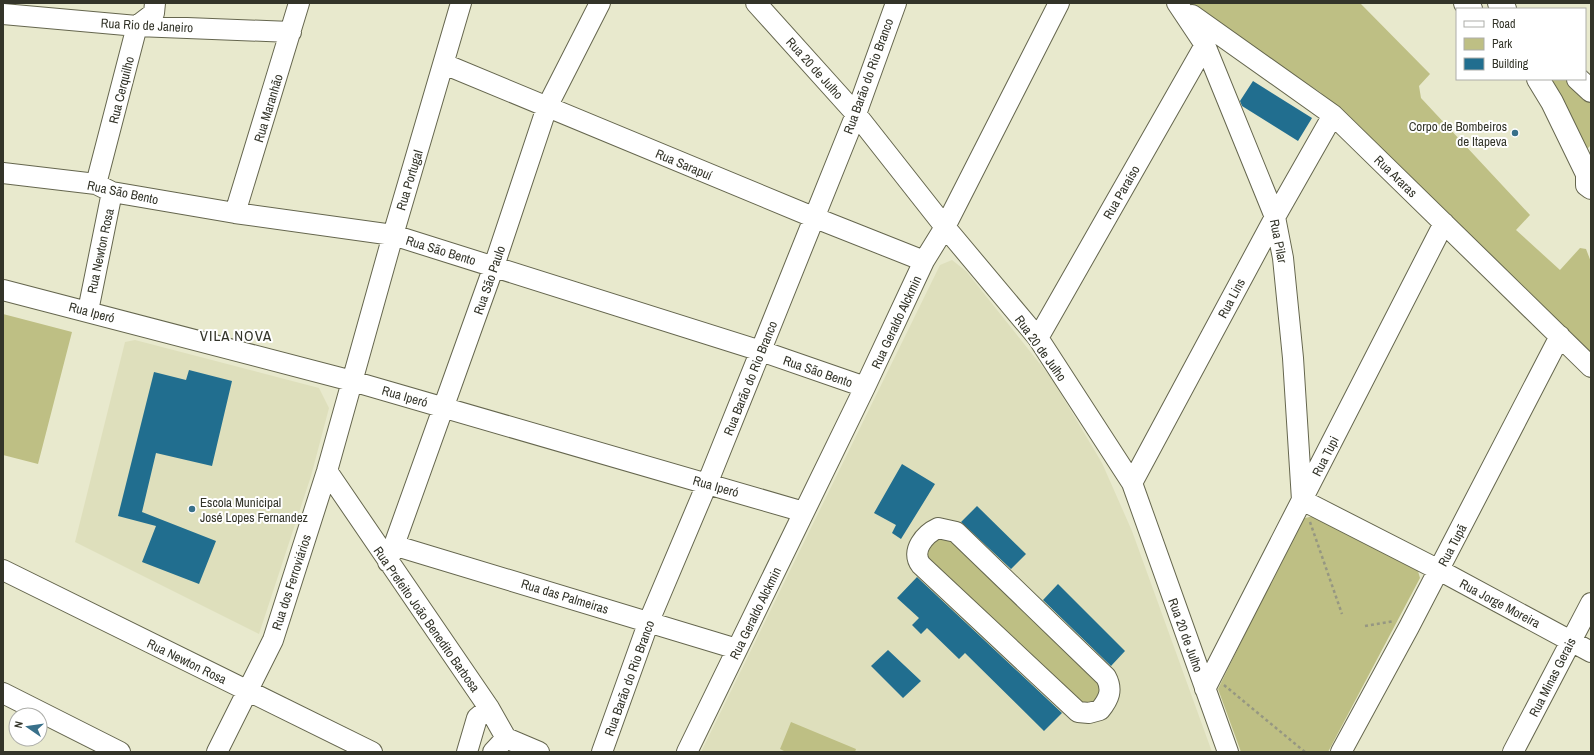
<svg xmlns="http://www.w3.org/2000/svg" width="1594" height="755" font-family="'Archivo Narrow',sans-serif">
<rect width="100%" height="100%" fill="#e8e9cd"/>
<!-- built -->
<path fill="#dedfbc" d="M952 260 966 271 1052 379 1102 463 1132 531 1212 752H701L940 265Z
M135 340 319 388 329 408 311 476 259 634 75 542 125 342Z"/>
<!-- green -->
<path fill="#bebf84" d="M1182 3H1360L1430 74 1419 86 1421 98 1530 215 1516 230 1560 270 1580 248 1586 249 1591 262V355L1403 177 1320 92Z
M1547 79H1568L1591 102V145L1588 148H1585Z
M3 314 72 332 38 464 3 455Z
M1318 515 1418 571 1420 578 1328 752H1241L1218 689 1301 519Z
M938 529 1108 685 1089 712 923 564V541Z
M791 722 856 749 855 752H786L780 749Z"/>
<!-- building -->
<path fill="#216e8f" d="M1253 81 1312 118 1298 141 1242 106 1240 101Z
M189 370 232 381 212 466 156 453 142 512 216 541 199 584 142 562 156 526 118 516 154 372 186 380Z
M902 464 935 484 901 539 892 533 896 525 874 513Z
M977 506 1026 554 1011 569 961 522Z
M917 577 1062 713 1044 731 965 653 959 659 927 628 921 634 912 625 919 618 897 598Z
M1058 584 1125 651 1111 666 1043 600Z
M888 650 921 681 903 698 871 666Z"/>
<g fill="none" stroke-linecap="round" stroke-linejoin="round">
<!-- minor casing -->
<g stroke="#65664e" stroke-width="22">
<path id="minor" d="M756 3 856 114 945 227 1038 338 1132 483 1228 752
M1177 3 1205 45 1275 217 1283 258 1293 358 1302 500 1439 570 1591 652
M3 14 137 26 291 32
M1192 15 1333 115 1591 367
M444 64 813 217 924 261
M3 173 96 184 112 192 235 213 393 235 761 351 865 387
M96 184 137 26 154 13 155 3
M235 213 299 3
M3 290 352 381 804 512
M88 311 112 192
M1038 338 1205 45
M327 471 489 708 506 738 539 752
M1132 483 1275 217 1333 115
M938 528 956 532 1106 677C1113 690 1109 699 1100 710L1089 713 1078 712 921 565C910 551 925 534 938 528Z
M393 545 737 649
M388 562 494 266 547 107 600 3
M3 570 372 752
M1205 689 1444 223
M3 693 120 752
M217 752 273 640 327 471 393 235 461 3
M467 752 477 718 489 708
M493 752 506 738
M602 752 649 621 707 484 856 114 896 3
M687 752 865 387 924 261 945 227 1059 3
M1341 752 1409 627 1560 336
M1513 752 1591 603"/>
</g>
<!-- major casing -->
<g stroke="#65664e" stroke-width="24">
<path id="major" d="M1465 3 1471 9
M1499 3 1505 9
M1538 79 1552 102 1587 174V185L1591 188
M1578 79 1591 91"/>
</g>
<!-- path -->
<path stroke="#969782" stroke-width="2.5" stroke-dasharray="3 3" stroke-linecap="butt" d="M1310 522 1342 614
M1365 626 1394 621
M1224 685 1305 752"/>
<!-- minor -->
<use href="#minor" stroke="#fff" stroke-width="20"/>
<!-- major -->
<use href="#major" stroke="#fff" stroke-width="22"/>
</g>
<!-- markers -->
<g fill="#38708a" stroke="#fff" stroke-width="1.5">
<circle cx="1515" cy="133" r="4"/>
<circle cx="192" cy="509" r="4"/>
</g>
<g text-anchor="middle" stroke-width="4" stroke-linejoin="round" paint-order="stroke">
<!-- street labels -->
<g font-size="13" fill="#333429" stroke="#fff">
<text transform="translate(147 25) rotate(3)" y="5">Rua Rio de Janeiro</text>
<text transform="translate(815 68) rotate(48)" y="5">Rua 20 de Julho</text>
<text transform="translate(868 76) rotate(-70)" y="5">Rua Barão do Rio Branco</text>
<text transform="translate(121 90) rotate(-76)" y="5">Rua Cerquilho</text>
<text transform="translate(268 108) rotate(-73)" y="5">Rua Maranhão</text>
<text transform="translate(684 164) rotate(23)" y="5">Rua Sarapuí</text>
<text transform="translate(1396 176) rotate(44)" y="5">Rua Araras</text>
<text transform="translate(409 180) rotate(-73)" y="5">Rua Portugal</text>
<text transform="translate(123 192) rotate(12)" y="5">Rua São Bento</text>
<text transform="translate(1121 192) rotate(-60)" y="5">Rua Paraíso</text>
<text transform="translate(1279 241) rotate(79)" y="5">Rua Pilar</text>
<text transform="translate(441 250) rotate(17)" y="5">Rua São Bento</text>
<text transform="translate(100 251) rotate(-78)" y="5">Rua Newton Rosa</text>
<text transform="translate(489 280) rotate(-71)" y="5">Rua São Paulo</text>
<text transform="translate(1231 298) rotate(-62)" y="5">Rua Lins</text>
<text transform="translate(92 312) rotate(15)" y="5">Rua Iperó</text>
<text transform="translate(896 322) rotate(-65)" y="5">Rua Geraldo Alckmin</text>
<text transform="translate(1041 348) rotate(54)" y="5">Rua 20 de Julho</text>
<text transform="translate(818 371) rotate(19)" y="5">Rua São Bento</text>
<text transform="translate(750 378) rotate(-68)" y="5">Rua Barão do Rio Branco</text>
<text transform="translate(405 396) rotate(16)" y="5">Rua Iperó</text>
<text transform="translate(1325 456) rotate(-63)" y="5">Rua Tupi</text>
<text transform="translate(716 486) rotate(16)" y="5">Rua Iperó</text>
<text transform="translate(1452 545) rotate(-62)" y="5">Rua Tupã</text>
<text transform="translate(291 582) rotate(-72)" y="5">Rua dos Ferroviários</text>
<text transform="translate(565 596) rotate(17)" y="5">Rua das Palmeiras</text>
<text transform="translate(1500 603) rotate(28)" y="5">Rua Jorge Moreira</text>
<text transform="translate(755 613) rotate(-64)" y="5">Rua Geraldo Alckmin</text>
<text transform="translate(427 619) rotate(55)" y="5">Rua Prefeito João Benedito Barbosa</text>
<text transform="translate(1186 635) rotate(70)" y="5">Rua 20 de Julho</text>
<text transform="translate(187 661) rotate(26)" y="5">Rua Newton Rosa</text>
<text transform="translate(1552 677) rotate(-63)" y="5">Rua Minas Gerais</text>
<text transform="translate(629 678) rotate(-70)" y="5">Rua Barão do Rio Branco</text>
</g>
<!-- poi labels -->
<g font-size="13" fill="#333429" stroke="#fff" text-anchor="end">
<text x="1507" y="131">Corpo de Bombeiros<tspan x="1507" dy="15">de Itapeva</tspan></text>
<text x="200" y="507" text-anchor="start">Escola Municipal<tspan x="200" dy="15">José Lopes Fernandez</tspan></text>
</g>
<!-- quarter labels -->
<g font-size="15" letter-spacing="1" fill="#333429" stroke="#fff">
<text x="236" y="341">VILA NOVA</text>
</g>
</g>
<!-- border -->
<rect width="1594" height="755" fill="none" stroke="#333429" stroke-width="8"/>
<!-- legend -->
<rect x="1456" y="8" width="130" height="72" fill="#ffffff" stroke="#adaea9"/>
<rect x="1464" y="21" width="20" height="6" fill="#ffffff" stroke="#adaea9"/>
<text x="1492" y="28" font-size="12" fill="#333429">Road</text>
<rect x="1464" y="38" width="20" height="12" fill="#bebf84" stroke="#adaea9"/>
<text x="1492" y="48" font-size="12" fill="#333429">Park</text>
<rect x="1464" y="58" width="20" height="12" fill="#216e8f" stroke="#adaea9"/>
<text x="1492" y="68" font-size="12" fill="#333429">Building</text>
<!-- north arrow -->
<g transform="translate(28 727) rotate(283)"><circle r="19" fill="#ffffff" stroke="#adaea9"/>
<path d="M0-3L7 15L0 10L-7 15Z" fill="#38708a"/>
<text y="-6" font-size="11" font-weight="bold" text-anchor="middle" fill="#333429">N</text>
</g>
</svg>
